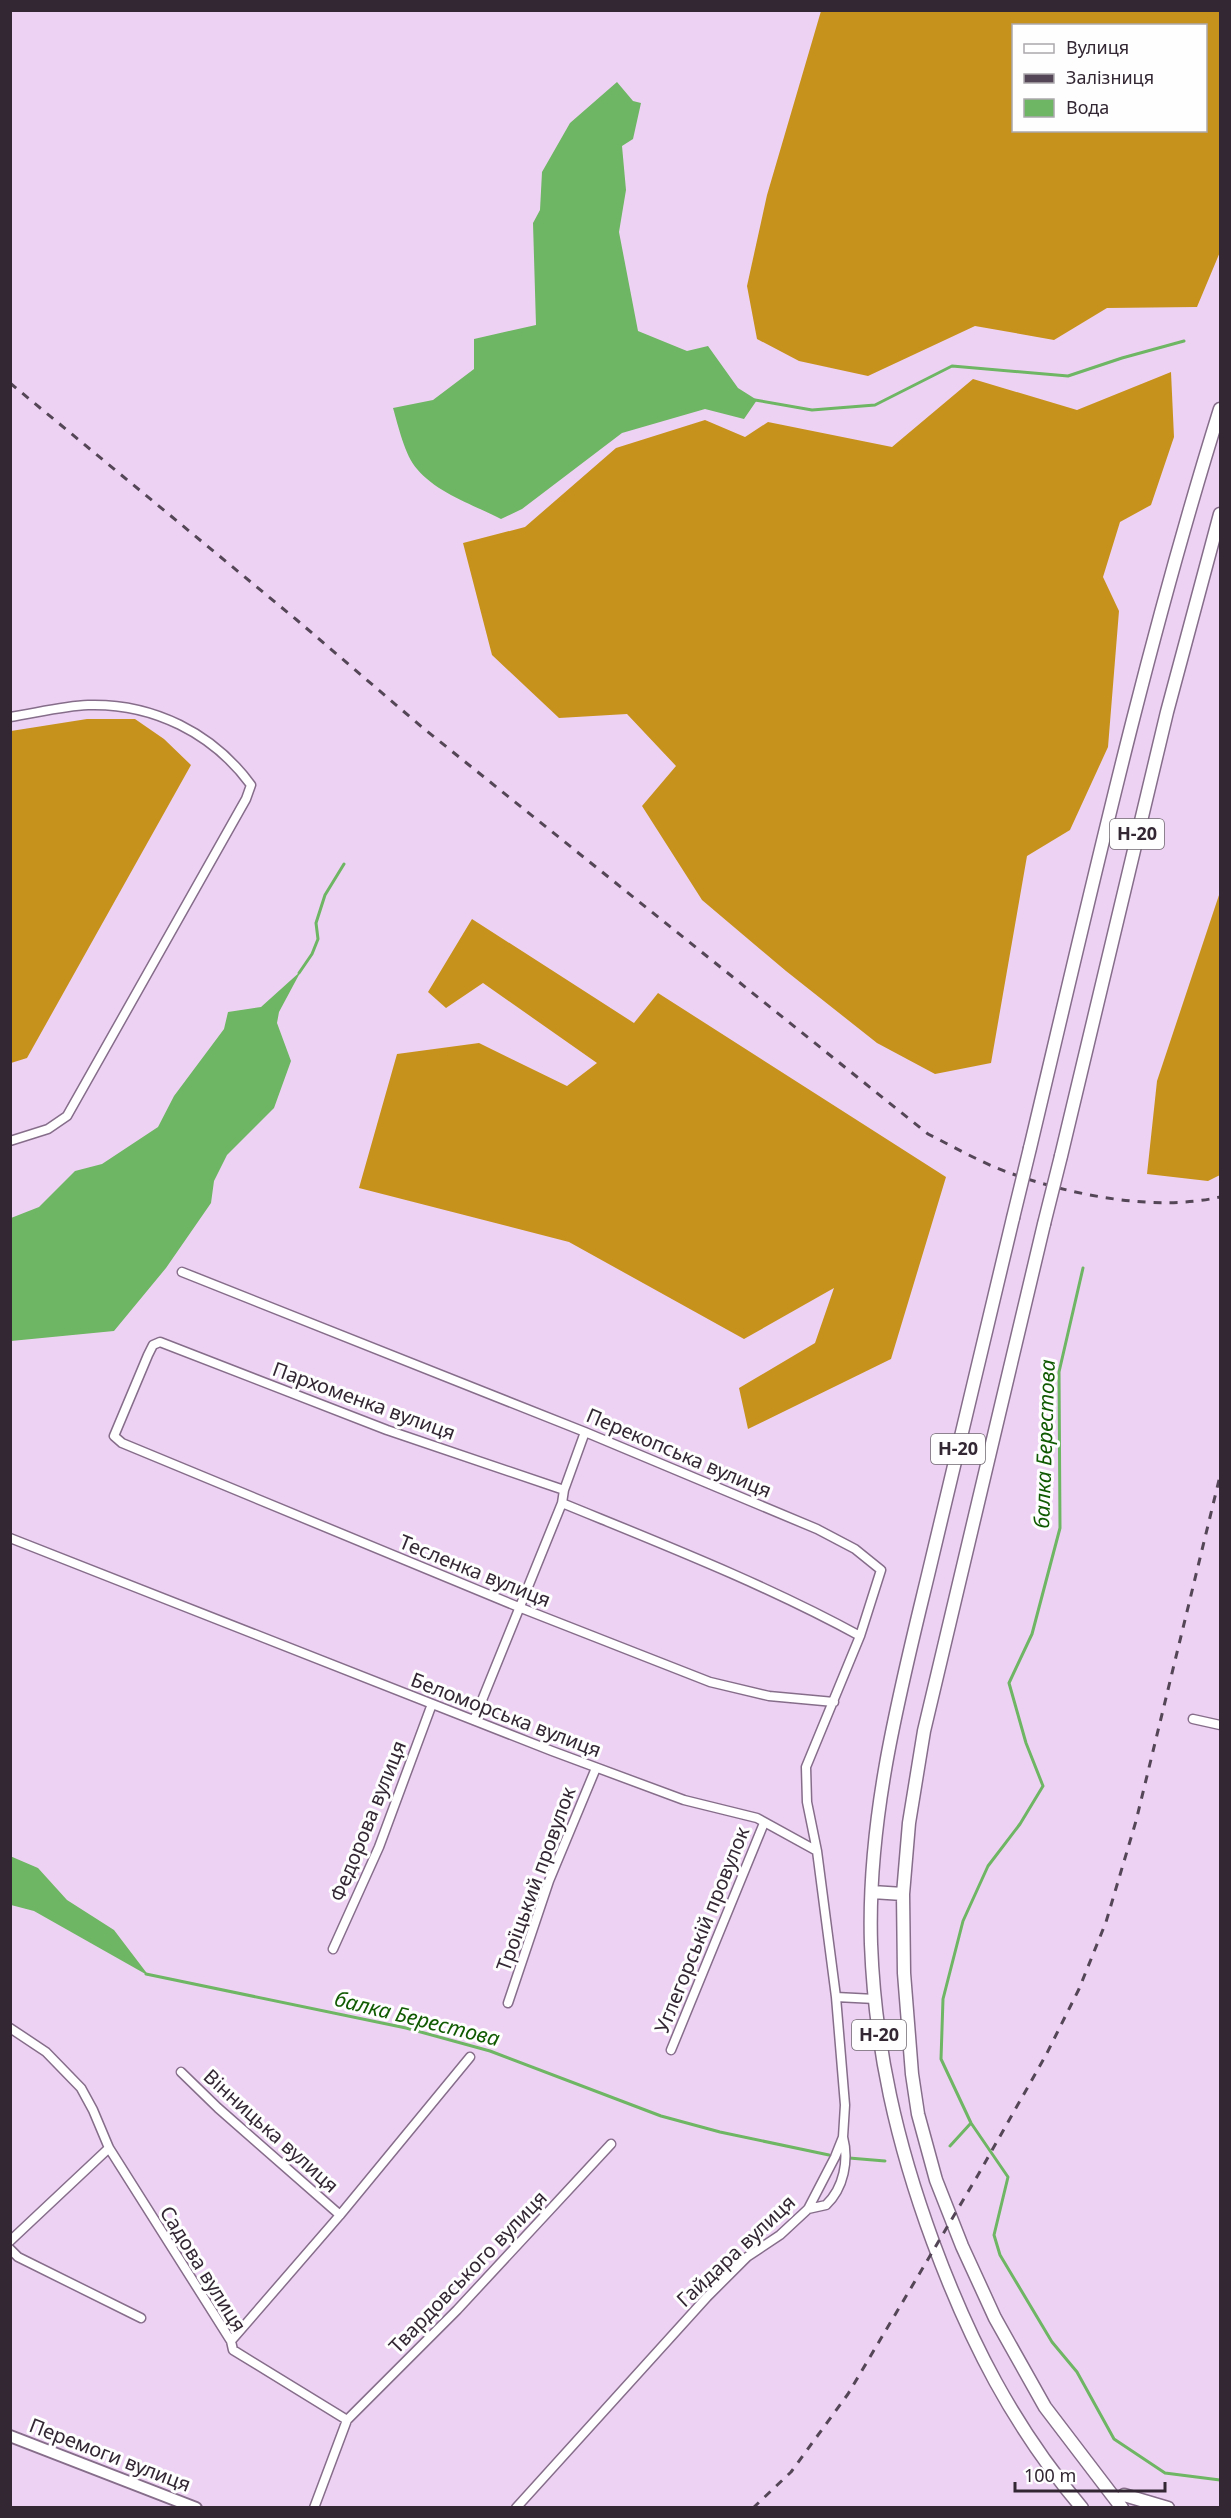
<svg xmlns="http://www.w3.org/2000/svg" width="1231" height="2518" font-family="'Noto Sans',sans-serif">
<rect width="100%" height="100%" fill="#eed2f3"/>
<!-- forest -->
<path fill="#c7921c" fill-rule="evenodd" d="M821 11H1220V252L1197 307 1107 308 1054 340 975 326 868 376 799 361 757 339 747 286 767 195ZM1014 26H1206V130H1014Z
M1171 372 1174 437 1151 505 1120 522 1103 577 1119 611 1108 747 1070 830 1027 856 991 1063 935 1074 877 1043 786 971 702 900 642 806 676 766 627 714 559 718 492 655 463 543 525 527 616 448 705 420 745 437 768 422 892 447 973 379 1077 410Z
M87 719H135L164 739 191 765 27 1058 11 1063V731Z
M1220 892V1175L1208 1181 1147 1174 1157 1081Z
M472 919 634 1023 658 993 946 1177 891 1359 748 1429 739 1388 815 1343 834 1288 744 1339 569 1242 359 1188 397 1054 479 1043 567 1086 597 1063 483 983 446 1008 428 992Z"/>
<!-- water -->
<path fill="#6eb663" d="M617 82 633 101 641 103 633 139 622 146 626 190 619 232 638 331 687 351 708 346 738 388 757 400 744 419 705 409 622 433 522 509 501 519C474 505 437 493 417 469 405 456 398 425 393 408L433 400 474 369V339L536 325 533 223 540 210 542 172 570 123Z
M301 971 279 1012 277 1023 291 1061 274 1108 227 1155 214 1181 211 1203 166 1268 114 1331 11 1341V1218L39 1207 75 1171 102 1164 158 1127 174 1096 224 1029 228 1012 261 1007Z
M10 1856 38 1868 67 1900 114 1930 149 1976 34 1911 11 1905Z"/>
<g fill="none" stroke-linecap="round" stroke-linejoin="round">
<!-- stream -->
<path stroke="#6eb663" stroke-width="3" d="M755 400 812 410 875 405 952 366 1068 376 1122 358 1184 341
M299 973 312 954 318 939 316 923 325 895 344 864
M1083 1268 1059 1372 1060 1528 1032 1634 1009 1683 1026 1743 1043 1786 1020 1824 988 1866 963 1921 943 1999 941 2059 971 2123 1008 2177 994 2235 1000 2255 1052 2342 1077 2372 1114 2439 1165 2473 1220 2480
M146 1974 406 2028 490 2051 661 2116 720 2132 829 2155
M950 2146 971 2123
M849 2158 885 2161"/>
<!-- minor casing -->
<g stroke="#866e8b" stroke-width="11">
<path id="minor" d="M10 717C36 713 63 706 88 705 153 703 213 733 251 785L246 799 67 1116 48 1129 10 1141
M182 1272 585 1432 817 1529 855 1549 881 1570 860 1636 806 1767 807 1802 817 1851
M564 1490 387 1430 160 1342 153 1345 148 1355 114 1436 122 1443 521 1608 710 1682 769 1696 834 1702
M562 1503C662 1544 765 1584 860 1636
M10 1538 552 1751 684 1800 757 1818 817 1851 836 1997 875 1999
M1193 1719 1220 1725
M474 1720 562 1503 564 1490 585 1432
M333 1949 379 1847 432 1704
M508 2003 549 1881 596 1768
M10 2028 46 2052 81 2088 93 2110 109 2148 231 2341 233 2350 347 2420 314 2508
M671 2050 764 1823
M181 2072 218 2108 340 2215
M808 2209 826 2205C844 2188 849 2160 843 2137
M10 2241 109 2148
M10 2249 18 2257 141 2318
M231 2341 340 2215 470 2057
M347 2420 457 2310 611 2144
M516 2508 707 2297 747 2257 780 2235 808 2209 835 2157 843 2137 845 2105 836 1997"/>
</g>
<!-- secondary casing -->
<g stroke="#866e8b" stroke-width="14">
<path id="secondary" d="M10 2436 196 2508"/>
</g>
<!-- primary casing -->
<g stroke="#866e8b" stroke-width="15">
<path id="primary" d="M1030 1148C1089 900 1144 652 1220 409
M1061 1156 1167 712 1220 514
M1013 1218C985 1337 956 1456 928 1575 899 1695 867 1819 871 1944 875 2049 897 2144 933 2242 970 2342 1013 2426 1082 2508
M1044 1224 924 1731 909 1823 903 1894 904 1973 912 2074 918 2114 936 2180 962 2246 995 2318 1045 2407 1122 2508
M872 1892 903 1894
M1124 2495 1168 2508"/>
</g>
<!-- minor -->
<use href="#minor" stroke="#fff" stroke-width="8"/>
<!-- secondary -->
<use href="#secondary" stroke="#fff" stroke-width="10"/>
<!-- primary -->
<use href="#primary" stroke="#fff" stroke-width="12"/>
<!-- rail -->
<path stroke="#544656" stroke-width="3" stroke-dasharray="8 8" stroke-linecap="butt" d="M10 383 298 621 423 728 928 1134C954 1147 980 1162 1007 1172 1070 1195 1155 1212 1220 1197
M753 2508 791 2472 848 2394 978 2175 1046 2055 1079 1989 1106 1922 1136 1821 1220 1476"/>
<!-- primary-bridge casing -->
<g stroke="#866e8b" stroke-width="15" stroke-linecap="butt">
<path id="primary-bridge" d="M1013 1218 1030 1148
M1044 1224 1061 1156"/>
</g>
<!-- primary-bridge -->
<use href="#primary-bridge" stroke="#fff" stroke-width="12"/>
</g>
<g text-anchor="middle" stroke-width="6" stroke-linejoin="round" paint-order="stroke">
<!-- shield labels -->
<g fill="#fefefe" stroke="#6f6870" stroke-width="1.5">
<rect x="1110" y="819" width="54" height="30" rx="4.5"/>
<rect x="931" y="1434" width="54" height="30" rx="4.5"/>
<rect x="852" y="2020" width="54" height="30" rx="4.5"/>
</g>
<g font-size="18" font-weight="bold" fill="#322733">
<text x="1137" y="840">Н-20</text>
<text x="958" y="1455">Н-20</text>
<text x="879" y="2041">Н-20</text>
</g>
<!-- street labels -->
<g font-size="20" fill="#322733" stroke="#fefefe">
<text transform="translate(364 1401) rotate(20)" y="7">Пархоменка вулиця</text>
<text transform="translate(679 1453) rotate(23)" y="7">Перекопська вулиця</text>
<text transform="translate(475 1571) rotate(22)" y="7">Тесленка вулиця</text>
<text transform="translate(506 1715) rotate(21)" y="7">Беломорська вулиця</text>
<text transform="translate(368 1821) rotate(-68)" y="7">Федорова вулиця</text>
<text transform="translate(536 1879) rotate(-70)" y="7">Троїцький провулок</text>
<text transform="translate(702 1930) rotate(-68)" y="7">Углегорськiй провулок</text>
<text transform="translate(271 2131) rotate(42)" y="7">Вінницька вулиця</text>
<text transform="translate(736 2251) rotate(-43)" y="7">Гайдара вулиця</text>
<text transform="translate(203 2269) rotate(58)" y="7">Садова вулиця</text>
<text transform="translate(468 2272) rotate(-46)" y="7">Твардовського вулиця</text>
<text transform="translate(110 2455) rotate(21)" y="7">Перемоги вулиця</text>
</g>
<!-- water labels -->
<g font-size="21" font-style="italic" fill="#105a02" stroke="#fefefe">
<text transform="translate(1045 1444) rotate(-88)" y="7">балка Берестова</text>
<text transform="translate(417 2019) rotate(14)" y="7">балка Берестова</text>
</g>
</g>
<!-- border -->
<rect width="1231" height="2518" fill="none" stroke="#322733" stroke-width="24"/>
<!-- legend -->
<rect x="1012" y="24" width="195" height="108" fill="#fefefe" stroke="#aca8ad" stroke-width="1.5"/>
<rect x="1024" y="44" width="30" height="9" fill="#ffffff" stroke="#aca8ad" stroke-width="1.5"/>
<text x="1066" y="54" font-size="18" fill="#322733">Вулиця</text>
<rect x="1024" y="74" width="30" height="9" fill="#544656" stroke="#aca8ad" stroke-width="1.5"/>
<text x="1066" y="84" font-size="18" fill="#322733">Залізниця</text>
<rect x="1024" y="99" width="30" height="18" fill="#6eb663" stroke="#aca8ad" stroke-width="1.5"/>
<text x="1066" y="114" font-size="18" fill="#322733">Вода</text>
<!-- scale -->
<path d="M1015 2482v9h150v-9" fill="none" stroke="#322733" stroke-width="3"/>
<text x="1024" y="2482" font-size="18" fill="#322733" stroke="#fefefe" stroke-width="4.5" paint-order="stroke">100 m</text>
</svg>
